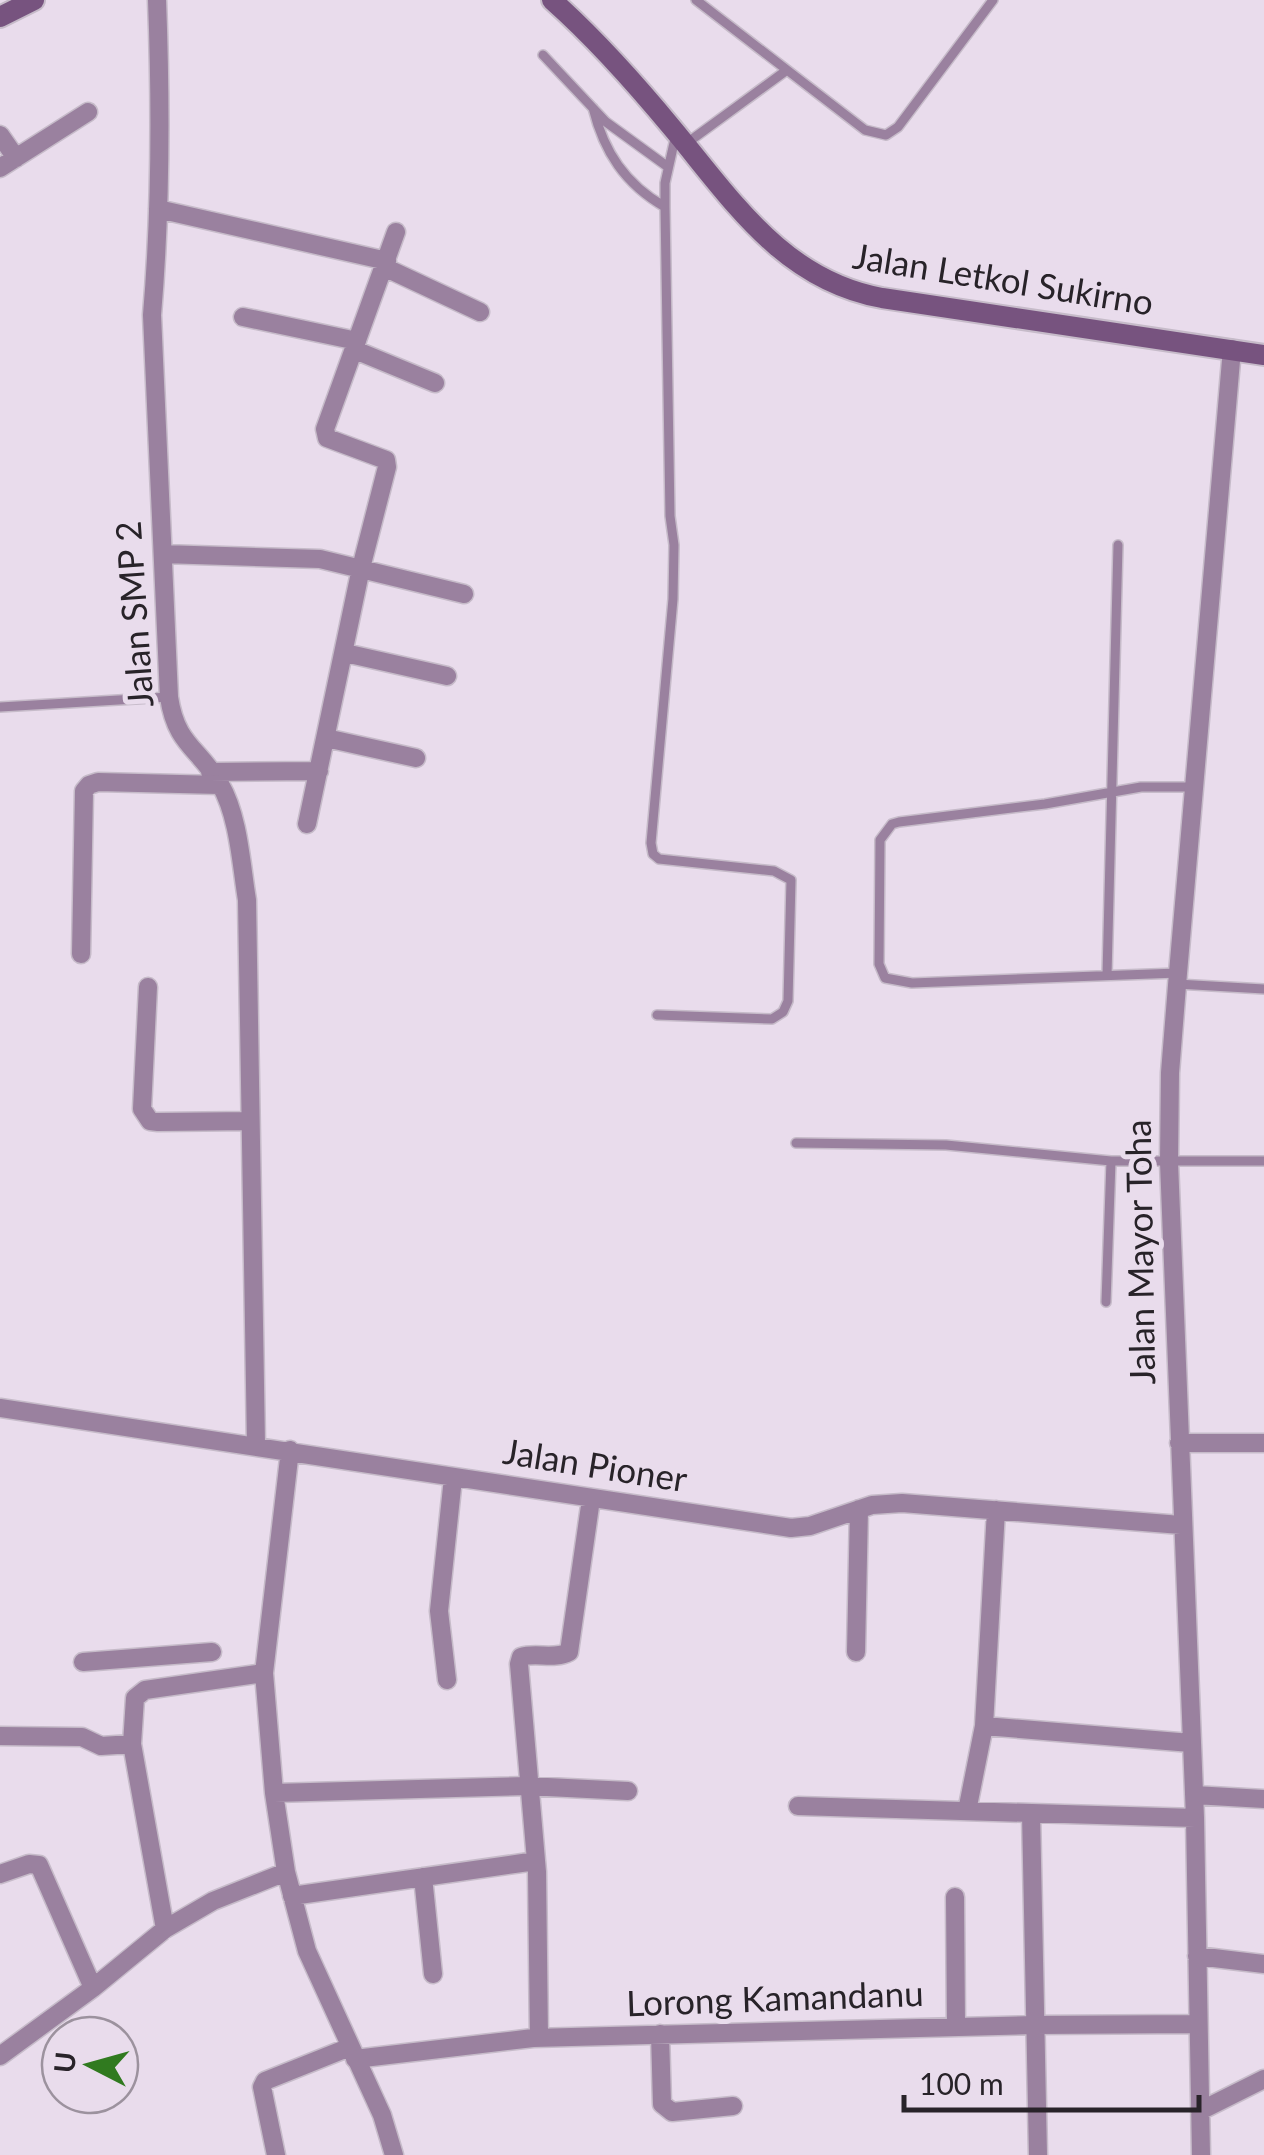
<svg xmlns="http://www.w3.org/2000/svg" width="1264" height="2155" font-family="Lato,sans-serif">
<rect width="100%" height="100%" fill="#e9dcec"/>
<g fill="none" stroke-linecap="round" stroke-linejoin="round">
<!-- service casing -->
<g stroke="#c6bbc9" stroke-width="12">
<path id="service" d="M696 0 787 70
M543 55 606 122 668 167
M593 108C604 152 625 184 665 207
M687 143 787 70 865 130 886 135 898 127 993 0
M0 707 169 697
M1178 973 912 983 885 978 879 964 880 840 892 824 899 822 1045 804 1141 787H1194
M1107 975 1118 545
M1177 984 1264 989
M657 1015 772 1019 783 1012 788 1001 791 880 774 871 659 859 653 854 651 843 673 599 674 545 670 516 665 207V183L676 134
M796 1143 946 1145 1111 1161H1264
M1106 1302 1111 1161"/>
</g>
<!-- minor casing -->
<g stroke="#c6bbc9" stroke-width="21">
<path id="minor" d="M157 0C161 105 161 210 152 315L169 697C176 745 199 748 220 784 239 817 241 864 247 900L256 1445
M0 135 16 158
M0 168 88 112
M158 209 387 261
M384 267 480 312
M243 317 357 341
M355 350 435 383
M163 554 320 559 464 594
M345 653 447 676
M326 738 416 758
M210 772 319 771
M307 824 361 568 387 467 386 460 327 438 325 429 396 232
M81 954 84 791 89 785 98 782 220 785
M148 987 142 1109 150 1121 158 1122 250 1121
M0 1408 791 1528 810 1526 872 1505 902 1503 1181 1525
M1179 1443H1264
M290 1450 264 1673 274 1793 286 1872 307 1951 382 2115 394 2155
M856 1652 859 1509
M83 1662 212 1652
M447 1680 439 1611 453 1478
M984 1726 1191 1743
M0 1736 82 1737 101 1746 132 1744
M274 1793 527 1786 628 1791
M1194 1795 1264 1799
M798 1806 1195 1818
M967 1811 984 1726 996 1510
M1031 1813 1038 2155
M0 1874 29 1864 39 1865 93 1988
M423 1877 433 1974
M292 1896 536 1861
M955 1897 956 2027
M165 1929 132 1744 135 1698 145 1690 264 1673
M1197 1956 1264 1964
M660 2034 662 2104 672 2112 733 2106
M539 2038 537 1872 519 1664 521 1657C536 1652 554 1660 569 1652L591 1499
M0 2056 93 1988 165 1929 213 1901 286 1872
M355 2059 533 2038 1034 2025 1197 2024
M1200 2111 1264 2079
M276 2155 262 2087 265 2081 350 2047
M1201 2155 1195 1818 1169 1162 1170 1073 1178 973 1232 349"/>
</g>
<!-- secondary casing -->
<g stroke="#c6bbc9" stroke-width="24">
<path id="secondary" d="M552 0C596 39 635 83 673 129 733 201 783 280 882 298L1264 355
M0 17 34 0"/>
</g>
<!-- service -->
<use href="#service" stroke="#9a819f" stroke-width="9"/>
<!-- minor -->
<use href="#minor" stroke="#9a819f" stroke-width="18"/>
<!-- secondary -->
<use href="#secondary" stroke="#77537f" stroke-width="20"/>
</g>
<g text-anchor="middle" stroke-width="10" stroke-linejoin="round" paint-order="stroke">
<!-- street labels -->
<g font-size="35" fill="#282329" stroke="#e9dcec">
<text transform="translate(1003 280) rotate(9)" y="12">Jalan Letkol Sukirno</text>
<text transform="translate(135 614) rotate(-94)" y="12">Jalan SMP 2</text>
<text transform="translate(1141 1252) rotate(-91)" y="12">Jalan Mayor Toha</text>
<text transform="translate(595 1466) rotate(9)" y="12">Jalan Pioner</text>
<text transform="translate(775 1999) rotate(-2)" y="12">Lorong Kamandanu</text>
</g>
</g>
<!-- north arrow -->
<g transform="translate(90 2065) rotate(276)"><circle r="48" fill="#e9dcec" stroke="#9c929e" stroke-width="2.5"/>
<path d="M0-8L18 38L0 25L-18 38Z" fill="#307a1f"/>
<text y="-15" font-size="28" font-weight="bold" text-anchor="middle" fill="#282329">U</text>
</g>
<!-- scale -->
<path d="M904 2095v15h295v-15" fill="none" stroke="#282329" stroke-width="5"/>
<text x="919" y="2095" font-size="30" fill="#282329" stroke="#e9dcec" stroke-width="8" paint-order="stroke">100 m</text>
</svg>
